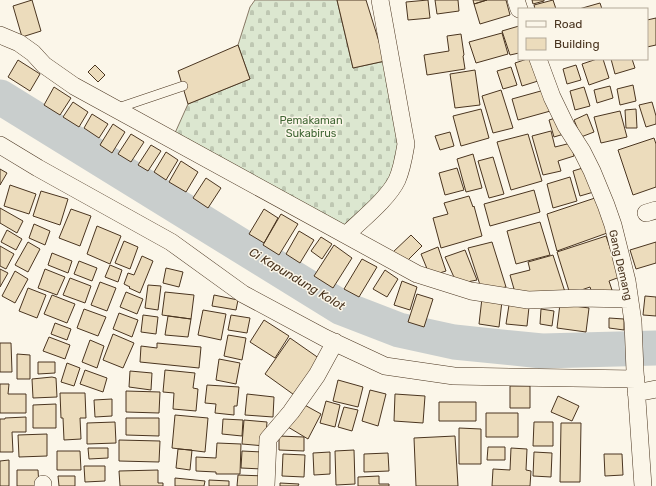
<svg xmlns="http://www.w3.org/2000/svg" width="656" height="486" font-family="Rubik,sans-serif">
<defs>
<pattern id="cemetery-stones" width="16" height="16" patternUnits="userSpaceOnUse"><rect width="16" height="16" fill="#dce7d0"/><path d="M2 7V4a2 2 0 0 1 4 0v3zM10 15v-3a2 2 0 0 1 4 0v3z" fill="#bec7b2"/></pattern>
</defs>
<rect width="100%" height="100%" fill="#fbf6e9"/>
<!-- cemetery -->
<path fill="url(#cemetery-stones)" stroke="#887966" d="M255 0H337L353 68 385 61 400 141 397 167 383 189 343 229 175 133 188 104 250 79 238 45 250 7Z"/>
<g fill="none" stroke-linecap="round" stroke-linejoin="round">
<!-- river -->
<path stroke="#c9cecd" stroke-width="35" d="M0 97 342 308 399 330 454 342 542 351 656 348"/>
</g>
<!-- building -->
<path fill="#ecdcbc" stroke="#4a3520" d="M32 0 41 31 22 37 13 6Z
M337 0H366L385 61 353 68Z
M428 0 430 18 408 20 406 2Z
M435 0H458L459 11 437 14Z
M473 0H487L474 4Z
M487 0H506L510 15 480 24 474 4Z
M532 0H544V1L533 4Z
M553 0 556 9H535L534 5Z
M600 3 602 9H579Z
M656 18V45L647 47V20Z
M519 26V53L510 55 502 31Z
M502 33 508 54 476 63 469 42Z
M461 34 464 55 463 56 465 69 427 75 424 55 449 51 447 36Z
M238 45 250 79 188 104 178 71Z
M527 59H532L538 81 522 86 515 63Z
M597 59H603L609 78 589 85 582 64Z
M611 59H632L635 68 615 74Z
M18 60 40 74 30 91 8 77Z
M95 65 105 75 98 82 88 72Z
M576 65 581 80 567 84 563 69Z
M511 67 517 85 503 89 497 71Z
M475 70 480 105 455 108 450 74Z
M633 85 636 101 620 105 617 89Z
M610 86 613 98 597 103 594 90Z
M54 87 71 98 60 115 44 105Z
M584 87 590 106 575 110 570 91Z
M548 89 554 110 518 120 512 99Z
M501 90 513 128 493 133 482 96Z
M73 102 88 112 79 127 63 117Z
M652 102 656 116V124L646 127 639 105Z
M481 109 489 138 461 146 453 116Z
M636 109 637 128H626L625 110Z
M620 111 627 137 601 143 594 117Z
M92 114 108 124 99 138 84 128Z
M587 114 594 132 581 137 574 120Z
M559 117 564 134 554 137 549 120Z
M113 124 125 132 112 153 100 145Z
M551 131 555 147 571 143 574 156 558 161 561 171 543 175 532 136Z
M450 132 454 146 440 150 435 136Z
M131 134 144 142 131 162 118 154Z
M528 134 542 181 511 190 497 142Z
M654 138 656 144V187L633 195 618 150Z
M151 145 161 151 148 171 138 165Z
M166 152 178 160 166 180 154 172Z
M473 154 482 188 466 192 457 159Z
M493 157 504 194 489 198 478 161Z
M181 161 198 172 186 192 169 182Z
M589 166 597 191 580 196 573 171Z
M457 168 464 190 445 195 439 173Z
M0 169 7 173 0 185Z
M570 177 577 201 553 208 547 184Z
M206 178 221 188 208 208 193 198Z
M10 185 36 194 29 214 4 206Z
M534 190 540 212 490 226 484 204Z
M41 191 68 199 60 225 33 216Z
M469 196 473 207 474 206 482 236 441 248 433 218 448 214 444 203Z
M601 196 610 232 557 251 547 214Z
M0 208 23 221 17 233 0 223Z
M71 209 91 216 80 246 59 238Z
M264 209 278 218 264 243 249 234Z
M281 214 298 224 279 255 263 245Z
M540 222 550 255 516 264 507 231Z
M34 224 50 231 45 245 29 238Z
M97 226 121 236 110 264 87 254Z
M7 230 22 239 16 250 1 242Z
M299 231 314 240 300 263 286 254Z
M411 235 422 246 403 265 392 253Z
M606 236 620 277 609 281 612 290 593 296 590 287 570 294 557 252Z
M321 237 332 244 322 259 311 251Z
M124 241 138 247 130 269 115 263Z
M28 242 40 249 28 272 15 265Z
M492 242 506 287 482 291 468 248Z
M656 242V263L636 269 630 250Z
M334 245 352 258 333 288 314 276Z
M0 246 14 254 6 269 0 266Z
M438 247 446 271 430 276 421 254Z
M465 250 477 280 457 284 445 257Z
M52 253 72 261 68 273 48 265Z
M553 255 565 292 516 296 510 275 530 270 528 262Z
M142 256 153 261 140 293 129 288 130 287 124 284 128 273 134 275Z
M362 259 377 267 359 297 344 289Z
M79 261 97 268 92 281 74 274Z
M110 265 122 270 118 282 105 277Z
M166 268 183 272 179 287 163 283Z
M0 269 8 273 0 287Z
M45 269 65 277 57 295 38 288Z
M385 270 398 279 387 297 373 289Z
M15 271 28 279 15 303 2 296Z
M70 278 91 286 85 303 63 295Z
M402 281 417 287 410 310 394 305Z
M100 282 116 288 107 311 91 305Z
M148 285 161 286 158 310 145 308Z
M28 288 46 295 37 318 19 311Z
M126 292 143 299 137 314 120 307Z
M165 292 194 295 191 319 162 315Z
M417 294 433 299 424 327 408 322Z
M52 295 75 304 67 323 44 314Z
M214 295 238 300 236 310 212 306Z
M645 296 656 297V316L643 315Z
M482 298 502 301 499 327 479 324Z
M560 304 589 308 586 332 557 328Z
M509 305 529 307 527 326 506 324Z
M84 309 106 317 98 336 77 328Z
M541 309 554 311 552 326 540 324Z
M203 310 226 314 221 340 198 335Z
M119 313 138 320 132 337 113 329Z
M143 315 158 317 156 334 141 332Z
M231 315 250 318 247 333 228 330Z
M168 316 191 319 188 337 165 335Z
M609 318 624 319V330L609 328Z
M264 320 289 336 275 358 250 342Z
M55 323 71 329 67 340 51 334Z
M113 334 134 343 123 368 103 360Z
M228 335 246 338 242 360 224 356Z
M49 337 70 345 65 359 43 351Z
M290 338 323 361 297 397 265 374Z
M90 340 104 346 97 368 82 362Z
M0 343H11L12 372H0Z
M157 343 201 347 199 368 140 362 141 346 157 348Z
M17 354 30 355V379H17Z
M219 359 240 363 236 384 216 380Z
M38 362H55V373L38 374Z
M67 363 80 368 74 386 61 382Z
M85 370 107 378 103 392 80 384Z
M165 370 195 373 193 388 198 389 196 411 173 409 174 393 163 392Z
M130 371 152 373 151 390 129 387Z
M52 377 56 378 57 397 33 398 32 379Z
M338 380 363 387 358 407 333 401Z
M0 384H9L8 394H26V413H0Z
M207 385 239 387 237 406H234V415L215 413 216 404 205 403Z
M510 386H530V408H510Z
M370 390 386 394 378 426 362 421Z
M126 391 160 392 159 413 126 412Z
M60 393H85L86 418H80L81 439 64 440 63 418H61Z
M247 394 274 397 273 417 245 415Z
M395 394 425 396 423 423 394 421Z
M558 396 579 406 572 421 551 412Z
M112 399V416L95 417 94 400Z
M326 401 340 405 335 427 320 423Z
M439 402H476V421H439Z
M301 403 321 414 308 439 288 427Z
M56 404V428H33V405Z
M344 407 358 410 352 431 338 427Z
M486 413H518V437H486Z
M175 415 208 418 205 452 172 448Z
M26 417V432H12L13 452H0V419H5V418Z
M126 418H159V436L126 435Z
M223 419 243 420 242 436 222 434Z
M244 420 267 422 265 446 242 444Z
M115 422 116 443 87 444V423Z
M534 422H553V446H533Z
M561 423H581L580 482H560Z
M459 428 481 429V464H459Z
M47 434V456L19 457 18 435Z
M279 436 304 437V451L279 450Z
M455 436 458 486H416L414 438Z
M119 440 160 441 159 462 119 461Z
M217 443 241 444 240 474H216V472L196 471V457L216 458Z
M488 447H505V460H487Z
M88 448H108V458L89 459Z
M511 448 527 449 526 470 531 471 530 486H492L493 469 510 470Z
M178 449 192 450 190 470 176 468Z
M354 450 355 484 336 485 335 451Z
M57 451H80L81 470H57Z
M242 451 262 452V469L241 468Z
M330 452V474L314 475 313 453Z
M534 452 552 453 551 477 533 476Z
M388 453 389 471 364 472V454Z
M283 454 305 455 304 477 282 476Z
M604 454H622L623 475 605 476Z
M9 460V486H0V461Z
M84 466H105V481L85 482Z
M17 470H38L39 486H17Z
M158 470V483H163V486H120L119 471Z
M238 475 265 476V486H237Z
M58 476H75V486H59Z
M379 476V484H389V486H358V477Z
M175 478 205 481 204 486H175Z
M209 480 229 481V486H209Z
M280 483 299 484 298 486H280Z"/>
<g fill="none" stroke-linecap="round" stroke-linejoin="round">
<!-- service casing -->
<g stroke="#4a3520" stroke-width="10">
<path id="service" d="M115 109 183 86"/>
</g>
<!-- minor casing -->
<g stroke="#4a3520" stroke-width="18">
<path id="minor" d="M516 0 519 9
M0 35 19 43 33 53 44 65 74 86 417 274 471 291 528 300 580 298 629 299
M538 59 552 97 566 126 582 151 592 171 606 205 613 225 627 281 633 322 635 371 643 486
M0 145 38 168 171 242 243 294 325 338 385 366 454 376 636 379
M646 213 656 210
M346 235C361 220 388 199 397 180 402 169 404 156 406 144L380 0
M636 393 656 389
M43 484V486
M266 486 268 439 291 412 317 375 335 342"/>
</g>
<!-- service -->
<use href="#service" stroke="#fbf6e9" stroke-width="9"/>
<!-- minor -->
<use href="#minor" stroke="#fbf6e9" stroke-width="17"/>
</g>
<g text-anchor="middle" stroke-width="3" stroke-linejoin="round" paint-order="stroke">
<!-- park labels -->
<g font-size="11" fill="#436837" stroke="#fbf6e9">
<text x="311" y="124">Pemakaman<tspan x="311" dy="13">Sukabirus</tspan></text>
</g>
<!-- street labels -->
<g font-size="11" fill="#4a3520" stroke="#fbf6e9">
<text transform="translate(621 265) rotate(77)" y="4">Gang Demang</text>
</g>
<!-- water labels -->
<g font-size="12" font-style="italic" fill="#4a3520" stroke="#fbf6e9">
<text transform="translate(297 279) rotate(31)" y="4">Ci Kapundung Kolot</text>
</g>
</g>
<!-- legend -->
<rect x="518" y="8" width="130" height="52" fill="#fbf6e9" stroke="#b4a999"/>
<rect x="526" y="21" width="20" height="6" fill="#fbf6e9" stroke="#b4a999"/>
<text x="554" y="28" font-size="12" fill="#4a3520">Road</text>
<rect x="526" y="38" width="20" height="12" fill="#ecdcbc" stroke="#b4a999"/>
<text x="554" y="48" font-size="12" fill="#4a3520">Building</text>
</svg>
